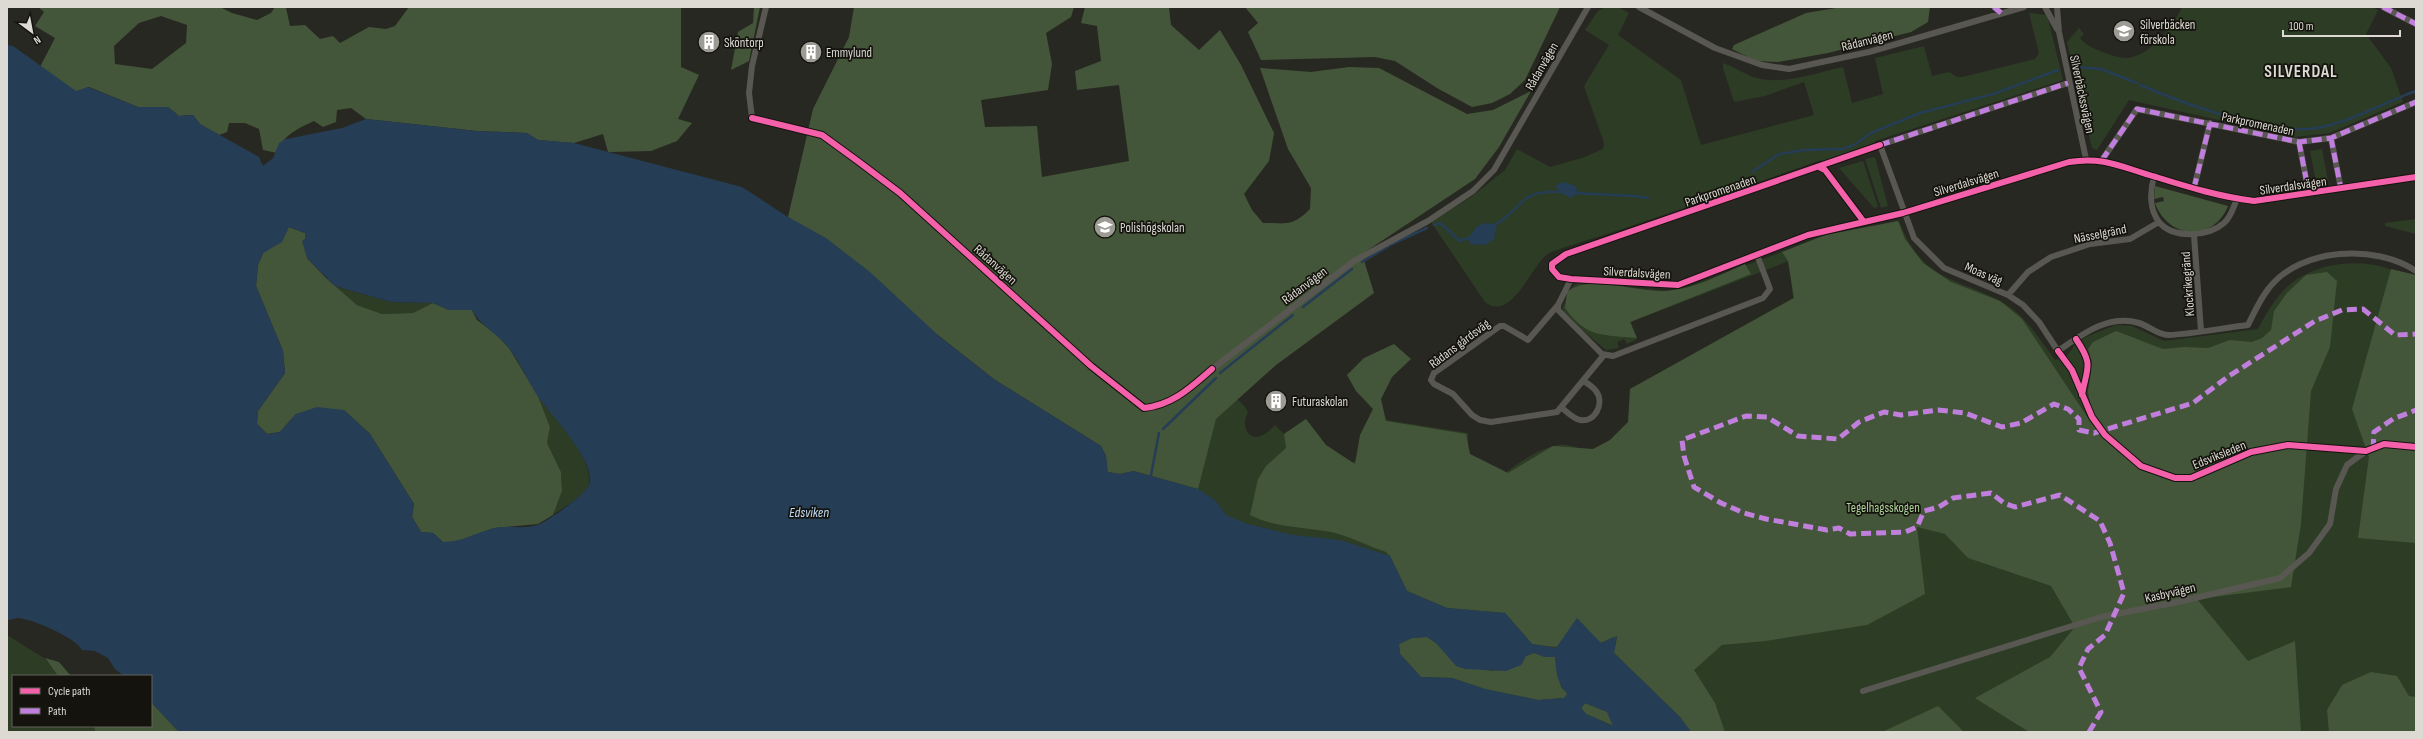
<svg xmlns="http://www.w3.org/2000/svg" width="2423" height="739" font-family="'Sofia Sans Condensed',sans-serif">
<rect width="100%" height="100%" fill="#282822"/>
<!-- green -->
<path fill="#2d3c24" d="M1606 7H1618L1629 13 1618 35 1681 80 1701 145 1814 115 1804 82 1765 96 1734 102 1723 68V63C1735 67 1745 75 1757 78 1785 85 1815 73 1843 67L1852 103 1883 94 1875 58 1924 46 1932 76 1949 72 1957 77H1962L2035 59 2039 53 2029 13 2046 15 2048 18 2063 80 1875 141 1876 145 1823 163 1821 160C1770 178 1718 197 1666 214 1628 228 1589 239 1551 252 1533 259 1513 324 1485 302L1431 222 1471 197 1505 170 1517 149 1550 167 1582 158 1603 149 1604 143 1584 86 1609 45 1585 30 1598 11Z
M2182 7H2373L2378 10 2366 34 2391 68 2403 102 2330 133 2295 137 2129 100 2097 150 2092 148 2067 42 2079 28 2084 34 2080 38C2086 45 2094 49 2103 52 2111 55 2119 58 2127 58 2150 56 2173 27 2182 7Z
M2322 149 2328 180 2316 182 2310 151Z
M1875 157 1888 206 1881 208 1865 159Z
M1863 161 1878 207 1874 208 1839 168Z
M2416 219V234L2385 226V223Z
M1899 221C1924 285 1956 275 2007 305 2027 318 2041 341 2055 360L2067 356 2074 346 2086 337 2116 325 2132 326 2164 341 2258 329C2268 310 2279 291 2297 279 2331 257 2387 257 2416 285V732H1521L1054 504 1214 376 1245 407 1248 413C1240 424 1248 443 1263 435 1267 433 1272 428 1275 425L1284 434 1287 431 1310 430 1341 471 1381 442 1386 420 1468 433V450L1474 461 1505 473C1520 462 1539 448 1559 445 1569 443 1581 451 1592 449 1604 447 1623 433 1628 422 1633 412 1631 399 1630 389L1793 298 1789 261 1631 322 1637 339 1627 344 1624 339 1617 342 1619 348 1606 350 1564 315 1562 308 1573 286 1579 282 1667 291 1690 286 1825 236Z
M335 286 391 302 433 303 413 313 382 314 357 305Z
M538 396C552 413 601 467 587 489 580 500 563 507 553 515L562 491 561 472 547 443 550 427Z
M7 635 44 658 58 676H13V726H94L95 732H7Z"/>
<!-- forest -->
<path fill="#445639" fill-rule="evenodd" d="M38 7H220L232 13 257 20 271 13 275 7H290L286 8 290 26 305 25 320 39 333 36 340 43 369 27 386 29 395 26 409 7H681V67L699 75 678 119 692 123 677 141 651 151 608 152 603 134 574 143 538 140 527 133 477 131 366 119 351 108 337 110 336 122 323 127 314 121C299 128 281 136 277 153L263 150 259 129 245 123H229L227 132 219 135 200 124 193 115 179 116 168 107H138L89 87 76 92 40 67 55 38 35 26 44 12ZM161 16 187 25 186 43 152 69 115 64 114 46 139 23Z
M754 7H760L749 61 731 70 738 32 753 23Z
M854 7H1074L1071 17 1046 33 1052 64 1048 90 981 100 985 127 1037 126 1042 177 1129 161 1119 85 1077 90 1075 71 1101 61 1097 26 1081 23 1085 7H1169L1171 25 1199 50 1220 30 1241 65 1274 133 1269 161 1244 194 1252 210 1263 223C1287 223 1292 227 1310 209L1311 188 1288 149 1260 68 1311 72 1349 67 1379 68 1467 114 1493 110 1531 91 1499 147 1475 179 1362 254 1374 293 1276 365 1216 419 1198 489 1134 471 1120 474 1107 472 1106 456 1101 446 995 380 788 217 813 109 849 37Z
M1245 7H1560L1525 80 1510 94 1492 103 1472 107 1437 88 1395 61 1375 57 1261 60 1248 32 1258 23Z
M1842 7H1930L1928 22 1911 32 1828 53 1778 62 1756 61 1732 49 1734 45 1806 13Z
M2155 186 2228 206C2213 243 2168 239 2155 203L2164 201 2163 197 2154 199Z
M1898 221 1905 239 1923 263 1951 282 2000 301 2022 319 2094 427 2088 392 2092 362 2088 349 2093 342 2116 331 2163 349 2185 347 2208 348 2230 340 2252 342 2262 338 2271 330 2274 311 2287 293 2306 275 2327 272 2337 281 2330 347 2311 391 2301 524 2291 587 2197 599 2248 661 2295 641 2301 732H2029L1975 698 2050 657 2075 627 2051 586 1968 558 1945 534 1917 527 1925 594 1867 625 1765 641 1722 645 1694 670 1715 703 1725 732H1691L1680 717 1614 653 1617 637C1610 637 1606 642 1599 643 1577 648 1555 648 1532 644L1505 613 1447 608 1407 591 1390 556 1386 552C1368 546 1349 536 1331 532 1303 527 1276 528 1250 515L1258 479 1266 466 1286 448 1284 434 1306 419 1326 445 1355 464 1360 435 1373 409 1356 391 1347 375 1364 358 1394 344 1411 359 1392 377 1381 399 1386 421 1466 434 1470 454 1508 473 1553 446 1593 449 1610 440 1628 422 1630 389 1794 298 1788 261 1782 252 1825 235Z
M289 227 305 233 307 258 326 278 357 305 382 314 413 313 433 303 449 310H472L477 320 497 335 509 348 538 396 550 427 547 443 561 472 562 491 553 515 538 524 494 528 457 542H443L433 533 421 532 412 517 414 504 370 434 344 410 296 414 280 432 267 434 257 424 258 411 285 373 283 351 256 286 258 265 263 253 272 247Z
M1745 264 1751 274 1630 322 1637 338C1604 335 1586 338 1565 308L1567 292C1589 273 1637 293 1666 291 1694 289 1720 275 1745 264Z
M2391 269 2416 275V543L2358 538 2369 457 2352 409Z
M1427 637 1436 643 1465 669H1481L1492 671 1521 665 1526 656 1534 653 1545 657H1555L1561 687 1568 694 1564 698 1538 700 1485 689 1452 678 1421 677 1400 654 1399 644 1412 638Z
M45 658 59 662 71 676H58Z
M2371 672 2397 676 2409 696 2416 697V732H2329L2327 710 2342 685Z
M151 702 179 732H95L94 726H151Z
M1585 703 1608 712 1614 726 1586 714 1581 708Z
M1938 706 1964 732H1882Z"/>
<!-- water -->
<path fill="#253d55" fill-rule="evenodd" d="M7 45 13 46 76 91 88 87 138 107H168L179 116 193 115 200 124 259 157 263 166 273 158 279 143 286 139 342 128 366 119 477 131 527 133 538 140 574 143 742 187 788 217 826 238 870 272 940 337 995 380 1101 446 1106 456 1108 472 1120 474 1133 471 1198 489 1216 501 1226 515 1248 524 1293 535 1340 540 1390 556 1407 591 1447 608 1505 613 1532 644 1556 648 1577 618 1601 643 1617 636 1614 653 1680 717 1691 732H179L151 702V676H124L115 669 108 658 95 651 82 650C75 637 34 620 19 618 16 618 11 620 7 620ZM289 227 305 233V239L302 241 307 258 335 286 391 302 433 303 449 310H472C480 325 496 333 507 346 520 361 527 380 537 395 550 414 593 458 590 482 588 494 551 518 540 524 527 530 508 525 495 528 476 532 463 542 443 542L433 533 421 532 412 517 414 504 370 434 344 410 317 407 296 414 280 432 267 434 257 424 258 411 285 373 283 351 256 286 258 265 263 253 282 242ZM1427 637 1436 643 1456 666 1465 669 1506 671 1521 665 1526 656 1534 653 1545 657H1555C1556 672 1557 682 1567 694L1564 698 1538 700 1485 689 1452 678 1421 677 1400 654 1399 644 1412 638ZM1585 703 1607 712 1613 726 1586 714 1581 708Z
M1562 182 1576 186 1578 193 1571 198 1563 194 1555 186Z
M1484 223 1497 224 1494 239 1485 245 1470 244 1468 239 1476 227Z"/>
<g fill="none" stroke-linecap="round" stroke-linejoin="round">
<!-- stream -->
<path stroke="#253d55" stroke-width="2.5" d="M2073 67 2101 69 2137 83
M2140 85C2182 103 2272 136 2317 128 2346 123 2376 107 2403 96
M2405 95 2416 91
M1752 172 1779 154 1805 150 1843 149 1854 145 1871 133 1920 113 1993 94 2058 70
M1575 193 1634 196 1648 198
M1434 225 1440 223 1460 241 1471 237
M1495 225C1526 207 1516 190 1562 192
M1362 262 1392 244 1427 228
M1303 307 1352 269
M1220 373 1293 315
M1163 429 1216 378
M1151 475 1159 433"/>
<!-- minor -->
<path stroke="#595751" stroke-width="6" d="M1639 7 1715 48 1762 65 1789 69 1869 52 2024 7
M1994 7 2001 13
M2045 7 2057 29
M2057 7 2059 32 2086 159
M2383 7 2416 24
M2068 83 1880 145 1914 238 1944 268 2008 295 2023 305 2039 322 2058 351C2083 334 2108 314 2139 323 2149 326 2158 335 2168 335 2194 334 2222 328 2248 325 2254 313 2260 299 2269 288 2301 247 2376 244 2416 271
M752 118 749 93 752 66 766 7
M2331 138 2341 189
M2299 142 2309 194
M2102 160 2137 109 2299 142 2331 138 2416 102
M2154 177C2150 191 2149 209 2159 222 2173 239 2208 237 2224 223 2231 217 2233 208 2237 199
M2194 188 2210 123
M1864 222 1825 170 1819 167 1566 254 1552 264V269L1559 277 1571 279 1678 285 1808 235 1903 213 2069 162C2105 156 2123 168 2156 177 2188 187 2221 197 2254 201L2416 177
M2194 235 2201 331
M1571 279 1558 305V310L1602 354 1613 356 1763 298 1770 289 1757 255
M2008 295 2028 272 2051 257 2090 244 2130 239 2159 222
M1558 305 1528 340 1504 326H1500L1434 373 1431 380 1434 384 1453 394 1472 415 1480 420 1491 422 1557 412 1604 355
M1212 369 1354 261 1428 221 1473 191 1494 170 1588 7
M1562 408C1567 412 1574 419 1580 420 1595 423 1605 403 1596 391 1593 387 1588 384 1584 381
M1863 691 2101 617 2178 602 2280 578 2309 553 2330 524 2336 489 2347 465 2366 451 2384 444 2416 447"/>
<!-- quiet -->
<path stroke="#c07fdc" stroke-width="5" stroke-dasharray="10 5" stroke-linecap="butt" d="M1994 7 2001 13
M2383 7 2416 24
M2331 138 2341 189
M2299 142 2309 194
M1880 145 2068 83
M2102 160 2137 109 2299 142 2331 138 2416 102
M2194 188 2210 123
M2373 449 2374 432 2393 419 2416 410
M2089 732 2101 712 2079 668 2088 649 2105 635 2124 593 2110 543 2100 521 2060 495 2015 507 2004 503 1991 493 1953 498 1939 507 1924 511 1917 527 1905 532 1850 534 1839 528 1827 530 1766 519 1744 513 1721 503 1694 487 1684 456 1682 440 1746 416 1767 417 1798 436 1838 439 1859 422 1884 412 1901 415 1938 410 1965 413 2002 427 2021 423 2054 404 2068 409 2079 419V430L2094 433 2193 403 2229 376 2315 321 2342 310 2363 309 2395 335 2416 334"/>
<!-- cycleway casing -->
<g stroke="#14130d" stroke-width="8">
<path id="cycleway" d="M752 118 822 135 859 162 900 193 1091 366 1144 408C1173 405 1191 387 1212 369
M1880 145 1566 254 1552 264V269L1559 277 1571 279 1678 285 1808 235 1903 213 2069 162C2105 156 2123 168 2156 177 2188 187 2221 197 2254 201L2416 177
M1819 167 1825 170 1864 222
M2076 339C2094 366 2087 366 2082 395
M2058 351 2072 370 2092 417 2105 435 2141 466 2175 478H2191L2251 452 2288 445 2366 451 2384 444 2416 447"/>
</g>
<!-- cycleway -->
<use href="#cycleway" stroke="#f560ab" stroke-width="6"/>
</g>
<!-- icons -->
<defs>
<g id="school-disc" transform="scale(1.15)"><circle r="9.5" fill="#9d9c94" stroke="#14130d"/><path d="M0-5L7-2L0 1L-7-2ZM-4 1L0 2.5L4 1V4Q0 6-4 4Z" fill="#fff"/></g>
<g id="building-disc" transform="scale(1.15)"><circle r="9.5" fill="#9d9c94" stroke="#14130d"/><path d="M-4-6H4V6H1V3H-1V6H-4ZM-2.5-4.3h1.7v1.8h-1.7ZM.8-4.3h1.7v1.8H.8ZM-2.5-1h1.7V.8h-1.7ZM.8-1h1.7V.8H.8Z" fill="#fff"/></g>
<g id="university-disc" transform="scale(1.15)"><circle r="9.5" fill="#9d9c94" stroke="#14130d"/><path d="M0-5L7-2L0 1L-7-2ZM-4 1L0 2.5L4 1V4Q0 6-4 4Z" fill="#fff"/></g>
</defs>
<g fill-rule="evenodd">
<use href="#school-disc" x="2124" y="31"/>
<use href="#building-disc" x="709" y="42"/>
<use href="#building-disc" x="811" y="52"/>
<use href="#university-disc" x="1105" y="227"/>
<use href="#building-disc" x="1276" y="401"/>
</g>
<g text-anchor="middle" stroke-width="3.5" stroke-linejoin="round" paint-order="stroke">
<!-- poi labels -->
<g font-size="13" fill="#dcdad2" stroke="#14130d" text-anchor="start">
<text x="2140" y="29">Silverbäcken<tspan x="2140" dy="15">förskola</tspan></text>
<text x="724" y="47">Sköntorp</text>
<text x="826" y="57">Emmylund</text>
<text x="1120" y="232">Polishögskolan</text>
<text x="1292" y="406">Futuraskolan</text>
</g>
<!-- street labels -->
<g font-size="13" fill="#dcdad2" stroke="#14130d">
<text transform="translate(1867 40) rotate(-14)" y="5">Rådanvägen</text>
<text transform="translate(1541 66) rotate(-60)" y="5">Rådanvägen</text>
<text transform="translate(2083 94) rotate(78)" y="5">Silverbäckssvägen</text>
<text transform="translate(2258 123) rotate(12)" y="5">Parkpromenaden</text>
<text transform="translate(1966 182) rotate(-17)" y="5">Silverdalsvägen</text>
<text transform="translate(2293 185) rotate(-8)" y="5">Silverdalsvägen</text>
<text transform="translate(1720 190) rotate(-19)" y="5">Parkpromenaden</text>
<text transform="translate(2100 233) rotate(-11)" y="5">Nässelgränd</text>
<text transform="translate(996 264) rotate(42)" y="5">Rådanvägen</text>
<text transform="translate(1637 272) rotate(3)" y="5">Silverdalsvägen</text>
<text transform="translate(1984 273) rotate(23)" y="5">Moas väg</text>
<text transform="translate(2187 284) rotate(-94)" y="5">Klockrikegränd</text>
<text transform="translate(1304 285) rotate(-37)" y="5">Rådanvägen</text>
<text transform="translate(1459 343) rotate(-37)" y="5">Rådans gårdsväg</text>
<text transform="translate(2219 454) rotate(-22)" y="5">Edsviksleden</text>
<text transform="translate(2170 592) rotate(-13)" y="5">Kasbyvägen</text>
</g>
<!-- park labels -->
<g font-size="13" fill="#add198" stroke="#14130d">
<text x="1883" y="512">Tegelhagsskogen</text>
</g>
<!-- water labels -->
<g font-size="14" font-style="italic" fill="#bedaf8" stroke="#14130d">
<text x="809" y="517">Edsviken</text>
</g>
<!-- district labels -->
<g font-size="17" font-weight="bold" letter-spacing="1" fill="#dcdad2" stroke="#14130d">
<text x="2301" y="77">SILVERDAL</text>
</g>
</g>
<!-- border -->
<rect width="2423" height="739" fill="none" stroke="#dcdad2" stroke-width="16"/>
<!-- legend -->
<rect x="12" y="675" width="140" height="52" fill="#14130d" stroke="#64635c"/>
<rect x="20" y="688" width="20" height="6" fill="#f560ab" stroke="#64635c"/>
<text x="48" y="695" font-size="12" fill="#dcdad2">Cycle path</text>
<rect x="20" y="708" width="20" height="6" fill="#c07fdc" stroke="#64635c"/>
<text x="48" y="715" font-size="12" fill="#dcdad2">Path</text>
<!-- north arrow -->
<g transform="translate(32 32) rotate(148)" stroke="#14130d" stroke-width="3" paint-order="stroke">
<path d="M0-3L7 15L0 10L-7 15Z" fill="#dcdad2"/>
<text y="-6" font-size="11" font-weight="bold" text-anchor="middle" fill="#dcdad2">N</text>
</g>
<!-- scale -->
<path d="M2283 30v6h117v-6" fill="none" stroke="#dcdad2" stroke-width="2"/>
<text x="2289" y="30" font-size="12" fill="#dcdad2" stroke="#14130d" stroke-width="3" paint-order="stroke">100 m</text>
</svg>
